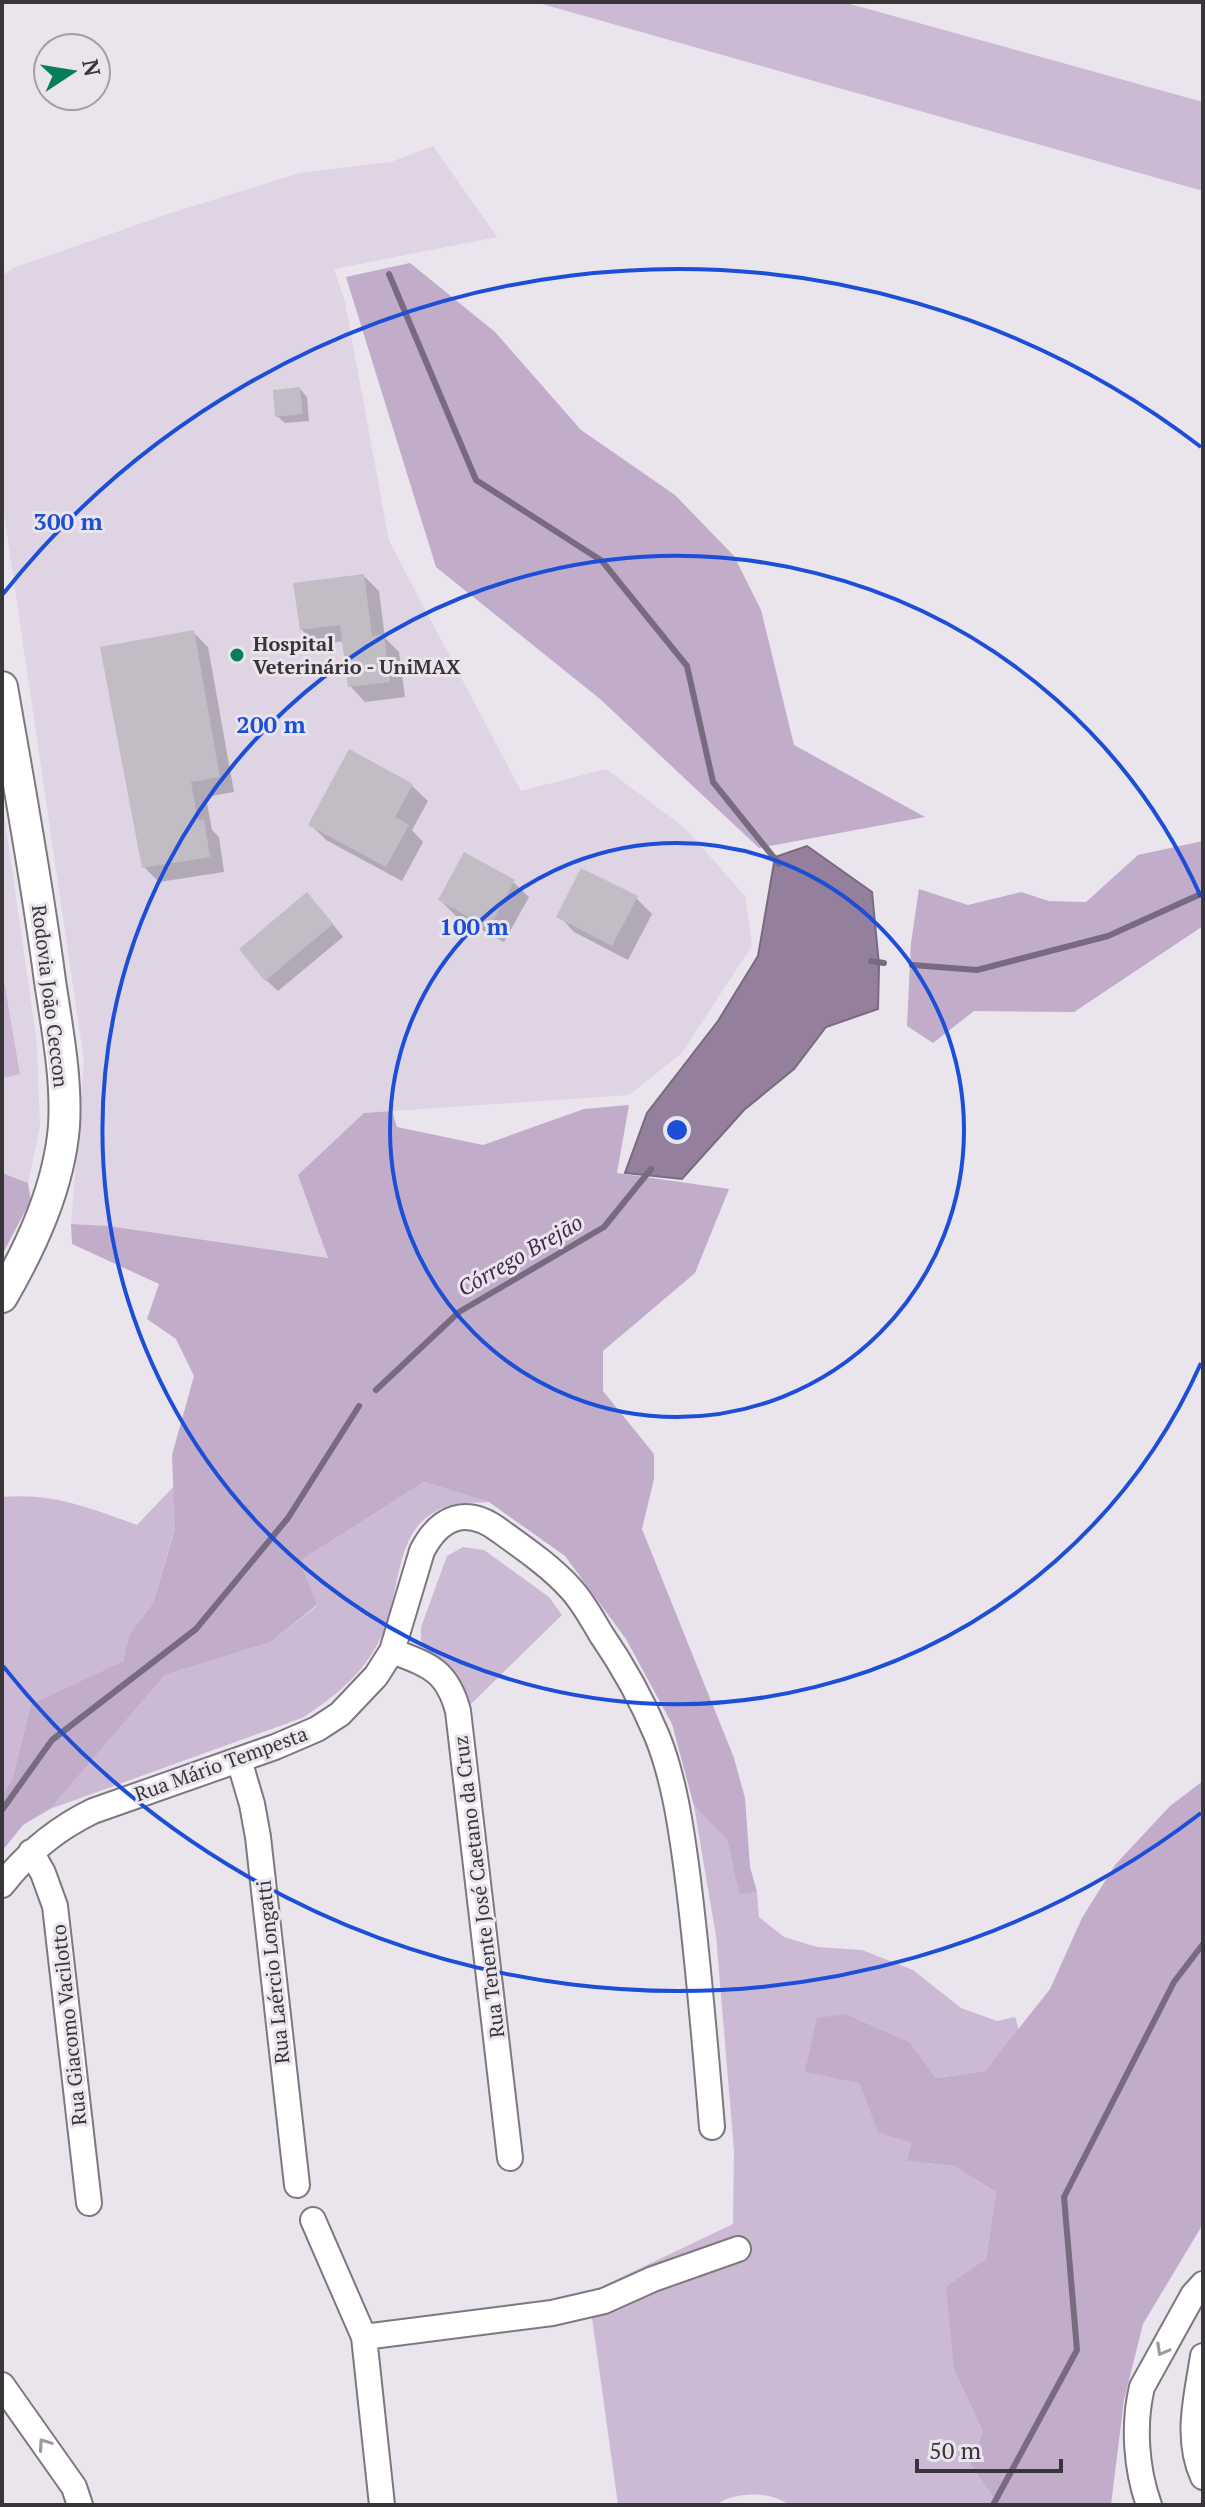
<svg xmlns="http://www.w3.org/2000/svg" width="1205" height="2507" font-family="'PT Serif',serif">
<rect width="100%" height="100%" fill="#eae4ed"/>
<!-- built -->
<path fill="#ded4e3" d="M433 146 497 237 334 269 345 302 389 541 521 791 606 769 685 828 745 896 752 946 681 1054 629 1095 364 1113 329 1258 108 1226 71 1224 84 1061 2 500V276L13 268 171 213 300 173 391 162Z
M2 800 37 1045 40 1127 28 1183 2 1173V1078L20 1073 2 968Z"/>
<!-- green -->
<path fill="#ccbad5" d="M535 2H843L1203 102V191Z
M2 968 20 1074 2 1078Z
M424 1482 489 1502C477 1503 463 1502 452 1505 394 1520 402 1583 385 1628 369 1669 338 1695 302 1718L50 1809 165 1675 271 1642 317 1606 300 1561Z
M174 1486 175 1528 153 1603 129 1635 123 1661 31 1704 12 1779 2 1795V1497C54 1493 89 1508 137 1525Z
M463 1547 484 1550 549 1597 562 1615 470 1705 455 1674 431 1656 421 1640V1627L447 1556Z
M694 1806 727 1840 739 1893 757 1892 759 1917 784 1937 817 1947 862 1950 913 1970 961 2008 997 2021 1015 2017 1019 2030 985 2071 936 2078 910 2042 846 2014 805 2071 859 2083 878 2131 911 2143 907 2161 954 2166 996 2192 986 2259 954 2370 983 2432 970 2464 999 2505H789C771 2491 734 2491 716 2505H618L592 2318 586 2294 733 2224 734 2151 716 1936Z"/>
<!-- forest -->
<path fill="#c1acca" d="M410 263 495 332 581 430 675 495 734 556 761 610 794 745 925 817 759 848 600 699 436 567 346 277Z
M1203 841V926L1074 1012 974 1011 933 1043 907 1026 911 943 919 889 968 905 1021 892 1049 901 1086 902 1138 855Z
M629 1105 617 1173 729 1189 695 1273 603 1351V1391L654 1454V1479L642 1529 734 1758 745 1798 750 1867 757 1892 739 1894 727 1840 694 1806 672 1724 626 1639 565 1556 489 1502 424 1482 300 1561 317 1605 271 1642 165 1675 50 1809 23 1825 2 1851V1795L12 1779 31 1704 123 1661 129 1635 153 1603 175 1529 172 1455 194 1376 176 1339 147 1319 159 1284 72 1244 71 1224 108 1226 328 1258 298 1175 364 1113 392 1111 397 1127 483 1145 584 1109Z
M2 1173 28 1183 31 1200 2 1255Z
M1203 1781V2224L1143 2324 1124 2400 1111 2505H999L970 2464 983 2432 954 2370 946 2287 986 2259 996 2192 954 2166 907 2161 911 2143 878 2132 859 2083 805 2072 817 2018 846 2014 910 2042 936 2078 985 2071 1050 1989 1082 1918 1115 1865 1170 1806Z"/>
<!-- water -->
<path fill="#94809d" stroke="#786a7f" stroke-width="2" d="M807 846 872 892 879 965 878 1009 826 1027 794 1069 744 1110 682 1179 625 1173 647 1113 718 1021 758 956 775 857Z"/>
<!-- shadow -->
<path fill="#0003" d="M300 389 307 397 309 421 285 423 277 416Z
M364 576 379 591 385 638 399 652 405 697 365 702 350 686 344 641 317 645 301 629Z
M193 632 208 647 234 792 206 797 212 830 219 837 224 872 159 882 144 867Z
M350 751 412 786 428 801 412 830 423 842 402 881 326 840 310 824Z
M513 882 529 897 504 942 456 916 440 900Z
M636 898 652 914 628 960 574 932 559 916Z
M318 906 343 937 278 991 266 980Z"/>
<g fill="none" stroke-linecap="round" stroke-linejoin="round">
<!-- stream -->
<path stroke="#786a7f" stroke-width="6" d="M389 274 476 480 602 561 687 666 713 782 779 864
M871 961 884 963
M912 965 977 970 1108 936 1203 893
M376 1390 459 1312 604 1227 651 1169
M2 1810 52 1740 196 1629 288 1518 359 1406
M993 2505 1077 2350 1064 2197 1174 1982 1203 1944"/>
</g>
<!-- building -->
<path fill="#c2bcc5" d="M300 387 303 414 275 417 273 390Z
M364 574 372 636 384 634 390 682 348 687 340 625 300 630 293 583Z
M194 630 220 777 191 782 198 820 204 819 210 857 142 868 100 647Z
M349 749 413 784 395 817 409 825 386 867 308 825Z
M464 852 515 880 489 928 438 900Z
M581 868 638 896 612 946 556 917Z
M307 892 333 924 265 981 239 949Z"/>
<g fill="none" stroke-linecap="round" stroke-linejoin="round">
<!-- minor casing -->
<g stroke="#7d777f" stroke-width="28">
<path id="minor" d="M392 1651C429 1665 447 1670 458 1711L510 2158
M239 1760 252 1804 258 1837 297 2185
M31 1852 43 1873 55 1906 89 2203
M2 1885C28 1852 56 1829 93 1811L275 1747 317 1729 340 1714 376 1676 392 1651 422 1551C440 1516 467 1506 500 1531 525 1549 550 1566 571 1589 583 1602 592 1619 601 1634 623 1666 642 1700 657 1736 674 1778 681 1827 687 1872 698 1957 705 2042 712 2127
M313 2220 364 2337 382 2505
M364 2337 552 2313 604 2301 653 2279 738 2249
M1203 2356C1197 2396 1185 2438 1203 2477
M2 2385 74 2487 80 2505
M1149 2505C1136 2469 1133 2424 1142 2387L1193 2295 1203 2284"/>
</g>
<!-- major casing -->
<g stroke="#7d777f" stroke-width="34">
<path id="major" d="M2 687C19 785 37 882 50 981 57 1028 67 1079 64 1126 59 1187 32 1245 2 1297"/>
</g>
<!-- minor -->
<use href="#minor" stroke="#fff" stroke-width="24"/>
<!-- major -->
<use href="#major" stroke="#fff" stroke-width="30"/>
</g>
<!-- one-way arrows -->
<defs><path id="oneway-chevron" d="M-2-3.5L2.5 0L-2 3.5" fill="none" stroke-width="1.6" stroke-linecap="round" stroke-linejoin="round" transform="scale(2)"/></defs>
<g stroke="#9c9a9c">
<use href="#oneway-chevron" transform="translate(1162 2350) rotate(119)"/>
<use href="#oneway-chevron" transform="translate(44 2444) rotate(-125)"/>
</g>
<!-- distance rings -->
<g fill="none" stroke="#1d4ed8" stroke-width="4">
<circle cx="677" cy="1130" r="287"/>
<path d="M1201 1363A574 574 0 1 1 1201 897"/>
<path d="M1201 1813A861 861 0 0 1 3 1666M3 594A861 861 0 0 1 1201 447"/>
</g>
<!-- markers -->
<circle fill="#077e5b" stroke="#eae4ed" stroke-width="3" cx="237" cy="655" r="8"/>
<g text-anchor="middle" stroke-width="6" stroke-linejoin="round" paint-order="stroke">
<!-- poi labels -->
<g font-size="20" font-weight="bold" fill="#383639" stroke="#eae4ed" text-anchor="start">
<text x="253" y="651">Hospital<tspan x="253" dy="23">Veterinário - UniMAX</tspan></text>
</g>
<!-- street labels -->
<g font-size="20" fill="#383639" stroke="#eae4ed">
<text transform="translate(50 996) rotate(83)" y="7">Rodovia João Ceccon</text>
<text transform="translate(221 1764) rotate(-20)" y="7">Rua Mário Tempesta</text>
<text transform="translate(479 1887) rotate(-97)" y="7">Rua Tenente José Caetano da Cruz</text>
<text transform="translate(273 1972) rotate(-96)" y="7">Rua Laércio Longatti</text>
<text transform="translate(69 2025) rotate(-96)" y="7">Rua Giacomo Vacilotto</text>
</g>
<!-- water labels -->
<g font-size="22" font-style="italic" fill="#43264e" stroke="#eae4ed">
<text transform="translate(520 1255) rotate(-30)" y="8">Córrego Brejão</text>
</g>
</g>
<circle cx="677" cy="1130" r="12" fill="#1d4ed8" stroke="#eae4ed" stroke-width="4"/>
<g font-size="24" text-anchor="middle" font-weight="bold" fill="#1d4ed8" stroke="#eae4ed" stroke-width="6" stroke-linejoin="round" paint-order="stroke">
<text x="68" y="530">300 m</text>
<text x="271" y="733">200 m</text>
<text x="474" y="935">100 m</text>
</g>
<!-- border -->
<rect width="1205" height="2507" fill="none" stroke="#383639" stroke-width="8"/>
<!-- north arrow -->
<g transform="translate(72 72) rotate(78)"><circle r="38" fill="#eae4ed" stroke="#a39ea5" stroke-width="2"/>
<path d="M0-6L14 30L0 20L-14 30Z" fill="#077e5b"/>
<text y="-12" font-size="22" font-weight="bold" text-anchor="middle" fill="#383639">N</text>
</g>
<!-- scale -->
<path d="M917 2459v12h144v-12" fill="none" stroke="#383639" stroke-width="4"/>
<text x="929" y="2459" font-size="24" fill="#383639" stroke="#eae4ed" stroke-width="6" paint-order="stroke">50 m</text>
</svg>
